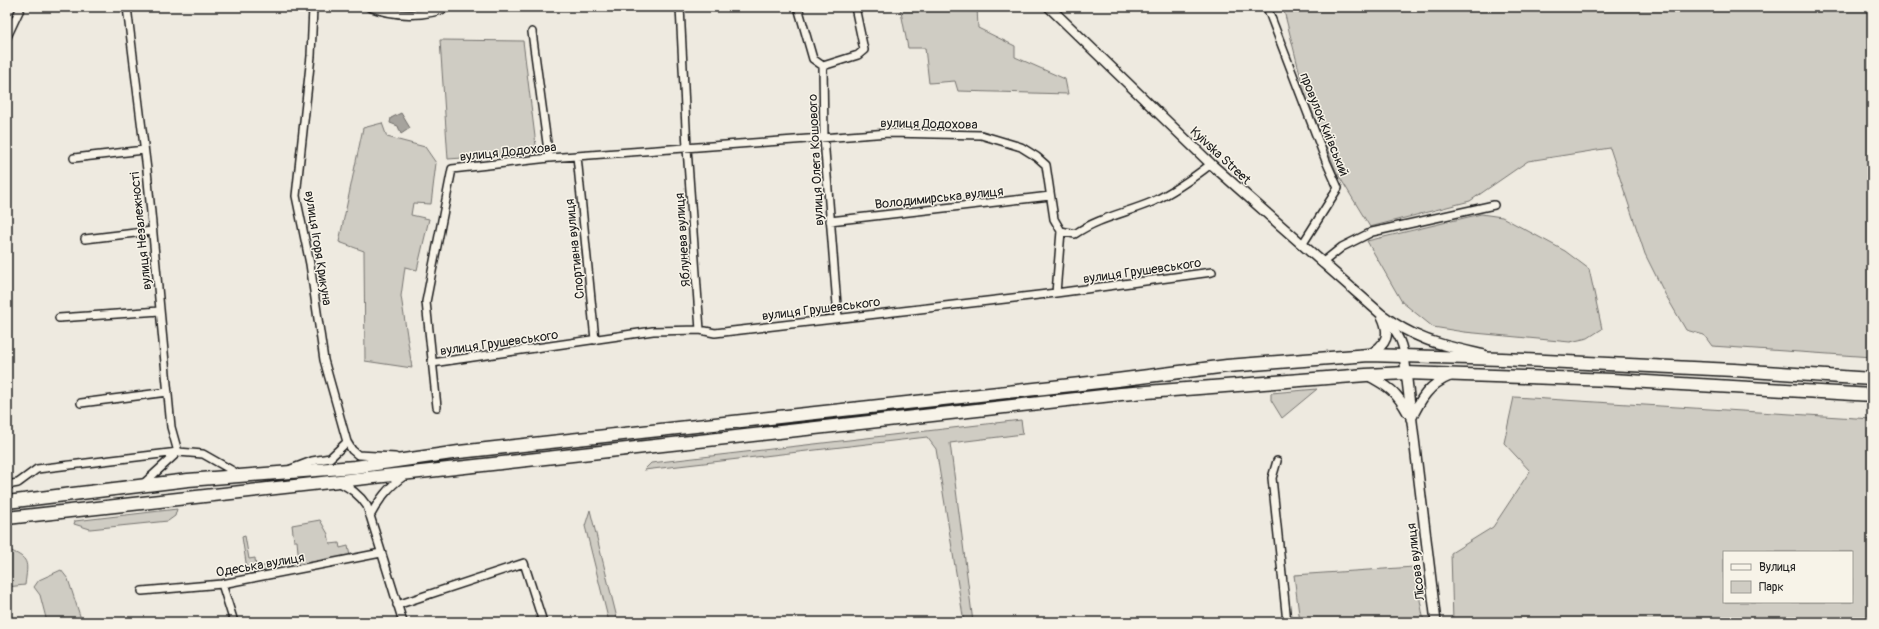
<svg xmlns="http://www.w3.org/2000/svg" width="1879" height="629" font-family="Pangolin,sans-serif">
<rect width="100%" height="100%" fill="#eeeae0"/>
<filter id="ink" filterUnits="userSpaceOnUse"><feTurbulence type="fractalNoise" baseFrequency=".025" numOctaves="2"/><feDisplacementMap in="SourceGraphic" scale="8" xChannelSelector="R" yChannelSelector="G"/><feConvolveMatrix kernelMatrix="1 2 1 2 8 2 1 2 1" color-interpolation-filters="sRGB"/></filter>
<g filter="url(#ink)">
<!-- green -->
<path fill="#cfccc3" stroke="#767470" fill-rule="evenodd" d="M900 7H977L978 28 1015 46V57L1065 79 1068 94 958 91 955 81 929 83 925 48H908Z
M1283 7H1872V357L1712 346 1704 335 1686 330 1665 294 1645 254 1610 148 1528 161 1470 201 1370 227 1336 171 1305 94Z
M440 40 523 41 537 153 448 159Z
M382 123 387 137 425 147 436 163 431 204 413 203 411 215 429 219 417 270 405 267 401 296 412 368 365 361 364 251 339 242 363 128Z
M1481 214 1502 217 1565 251 1589 269 1602 329 1588 338 1570 342 1464 332 1433 327 1402 302 1367 241Z
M1317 389 1282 418 1271 400V393Z
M1514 397 1872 419V622H1453L1451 553 1493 527 1530 471 1504 443ZM1724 552H1852V602H1724Z
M1021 420 1023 434 950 443 973 622H964L936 449 927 437 644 470 651 463Z
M177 509 175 516 168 521 90 529 74 524 75 521Z
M590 510 618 622H609L585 526Z
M320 520 328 534 330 544 339 543 340 548 348 546 350 556 248 575 242 537 245 536 249 559 255 558 256 567 299 562 297 541H294L292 525Z
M7 549C30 559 28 561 25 585L7 587Z
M1414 567 1424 622H1300L1294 575Z
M61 570 68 579 82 622H47L40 595 34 587 39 580Z"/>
<!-- water -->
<path fill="#a6a39d" stroke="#6f6d69" d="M401 113 410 128 401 134 398 126 390 123 391 118Z"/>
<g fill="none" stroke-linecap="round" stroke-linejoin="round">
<!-- street casing -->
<g stroke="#1c1c1c" stroke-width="10">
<path id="street" d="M313 7 311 56 296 196 310 264 324 360 347 442 352 450 358 455 395 457
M369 7C394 16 424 18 449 7
M680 7 687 148 700 330
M798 7 813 59 823 66 824 138 838 318
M1267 7 1326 161 1338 188 1302 245
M532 32 549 158
M7 37 21 7
M823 66 858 55 864 50 855 7
M577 156 595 340
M74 158 144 150
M830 221 1050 196
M85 239 152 231
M1322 263 1342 247 1372 232 1494 205
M1056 293 1061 231
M59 318 160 311
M1387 321C1396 332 1402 340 1404 355
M432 363 653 331 700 330 715 333 1056 293 1212 272
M81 403 168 392
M437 407 426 302 452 169 549 158 889 133 981 135 1021 147 1037 157 1046 165 1054 219 1061 231 1075 234C1098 218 1126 213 1152 202 1173 192 1193 178 1211 164
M1277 461 1272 478 1287 622
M291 469 312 461 330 458 347 442
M338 482C350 488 359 494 367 506L403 622
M7 485 18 483 37 469 178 452 171 427 147 170 127 7
M142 485 178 452 203 454 240 475
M370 516C379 500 388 487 404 476
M222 584 234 622
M142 591 222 584 381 553
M397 605 524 563 543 622"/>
</g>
<!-- secondary casing -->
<g stroke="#1c1c1c" stroke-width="12">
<path id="secondary" d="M1049 7 1211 164 1381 314C1417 341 1442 345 1484 355
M1369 355C1387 344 1391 335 1382 316
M1404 355 1436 622
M1367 375C1388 386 1397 392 1408 413
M1411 419C1420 400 1429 384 1450 376"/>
</g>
<!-- highway casing -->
<g stroke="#1c1c1c" stroke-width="15">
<path id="highway" d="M7 502 188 480 355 467 459 452 1117 380 1227 366 1369 355 1502 359 1734 370 1872 379
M7 518 1121 394 1366 375 1406 373 1612 380 1872 395"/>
</g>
<!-- street -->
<use href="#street" stroke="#f7f3e8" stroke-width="7"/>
<!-- secondary -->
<use href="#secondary" stroke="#f7f3e8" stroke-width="9"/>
<!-- highway -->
<use href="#highway" stroke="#f7f3e8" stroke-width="12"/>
</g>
</g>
<g text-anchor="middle" stroke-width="3" stroke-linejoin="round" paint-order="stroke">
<!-- street labels -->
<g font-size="13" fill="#1c1c1c" stroke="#f7f3e8">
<text transform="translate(929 123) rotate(1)" y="5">вулиця Додохова</text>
<text transform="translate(1325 124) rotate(68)" y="5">провулок Київський</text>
<text transform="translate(508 151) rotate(-6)" y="5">вулиця Додохова</text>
<text transform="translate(1221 155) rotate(43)" y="5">Kyivska Street</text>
<text transform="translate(815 160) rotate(-93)" y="5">вулиця Олега Кошового</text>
<text transform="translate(939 197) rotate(-6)" y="5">Володимирська вулиця</text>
<text transform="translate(140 231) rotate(-96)" y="5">вулиця Незалежності</text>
<text transform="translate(682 240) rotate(-94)" y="5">Яблунева вулиця</text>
<text transform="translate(319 248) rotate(81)" y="5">вулиця Ігоря Крикуна</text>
<text transform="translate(574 249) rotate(-96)" y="5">Спортивна вулиця</text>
<text transform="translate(1142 270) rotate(-8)" y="5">вулиця Грушевського</text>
<text transform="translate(821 308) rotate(-7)" y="5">вулиця Грушевського</text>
<text transform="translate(499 342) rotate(-8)" y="5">вулиця Грушевського</text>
<text transform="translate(1415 562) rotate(-97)" y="5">Лісова вулиця</text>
<text transform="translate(260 564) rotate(-10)" y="5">Одеська вулиця</text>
</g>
</g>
<!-- margin -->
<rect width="1879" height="629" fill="none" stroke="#f7f3e8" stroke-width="24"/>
<rect x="12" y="12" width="1855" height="605" fill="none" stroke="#1c1c1c" stroke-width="1.5" filter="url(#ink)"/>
<!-- legend -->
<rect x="1723" y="551" width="130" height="52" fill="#f7f3e8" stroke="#9f9d96"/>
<rect x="1731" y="564" width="20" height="6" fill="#f7f3e8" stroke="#9f9d96"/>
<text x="1759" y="571" font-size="12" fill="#1c1c1c">Вулиця</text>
<rect x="1731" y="581" width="20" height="12" fill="#cfccc3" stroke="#9f9d96"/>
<text x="1759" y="591" font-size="12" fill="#1c1c1c">Парк</text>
</svg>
